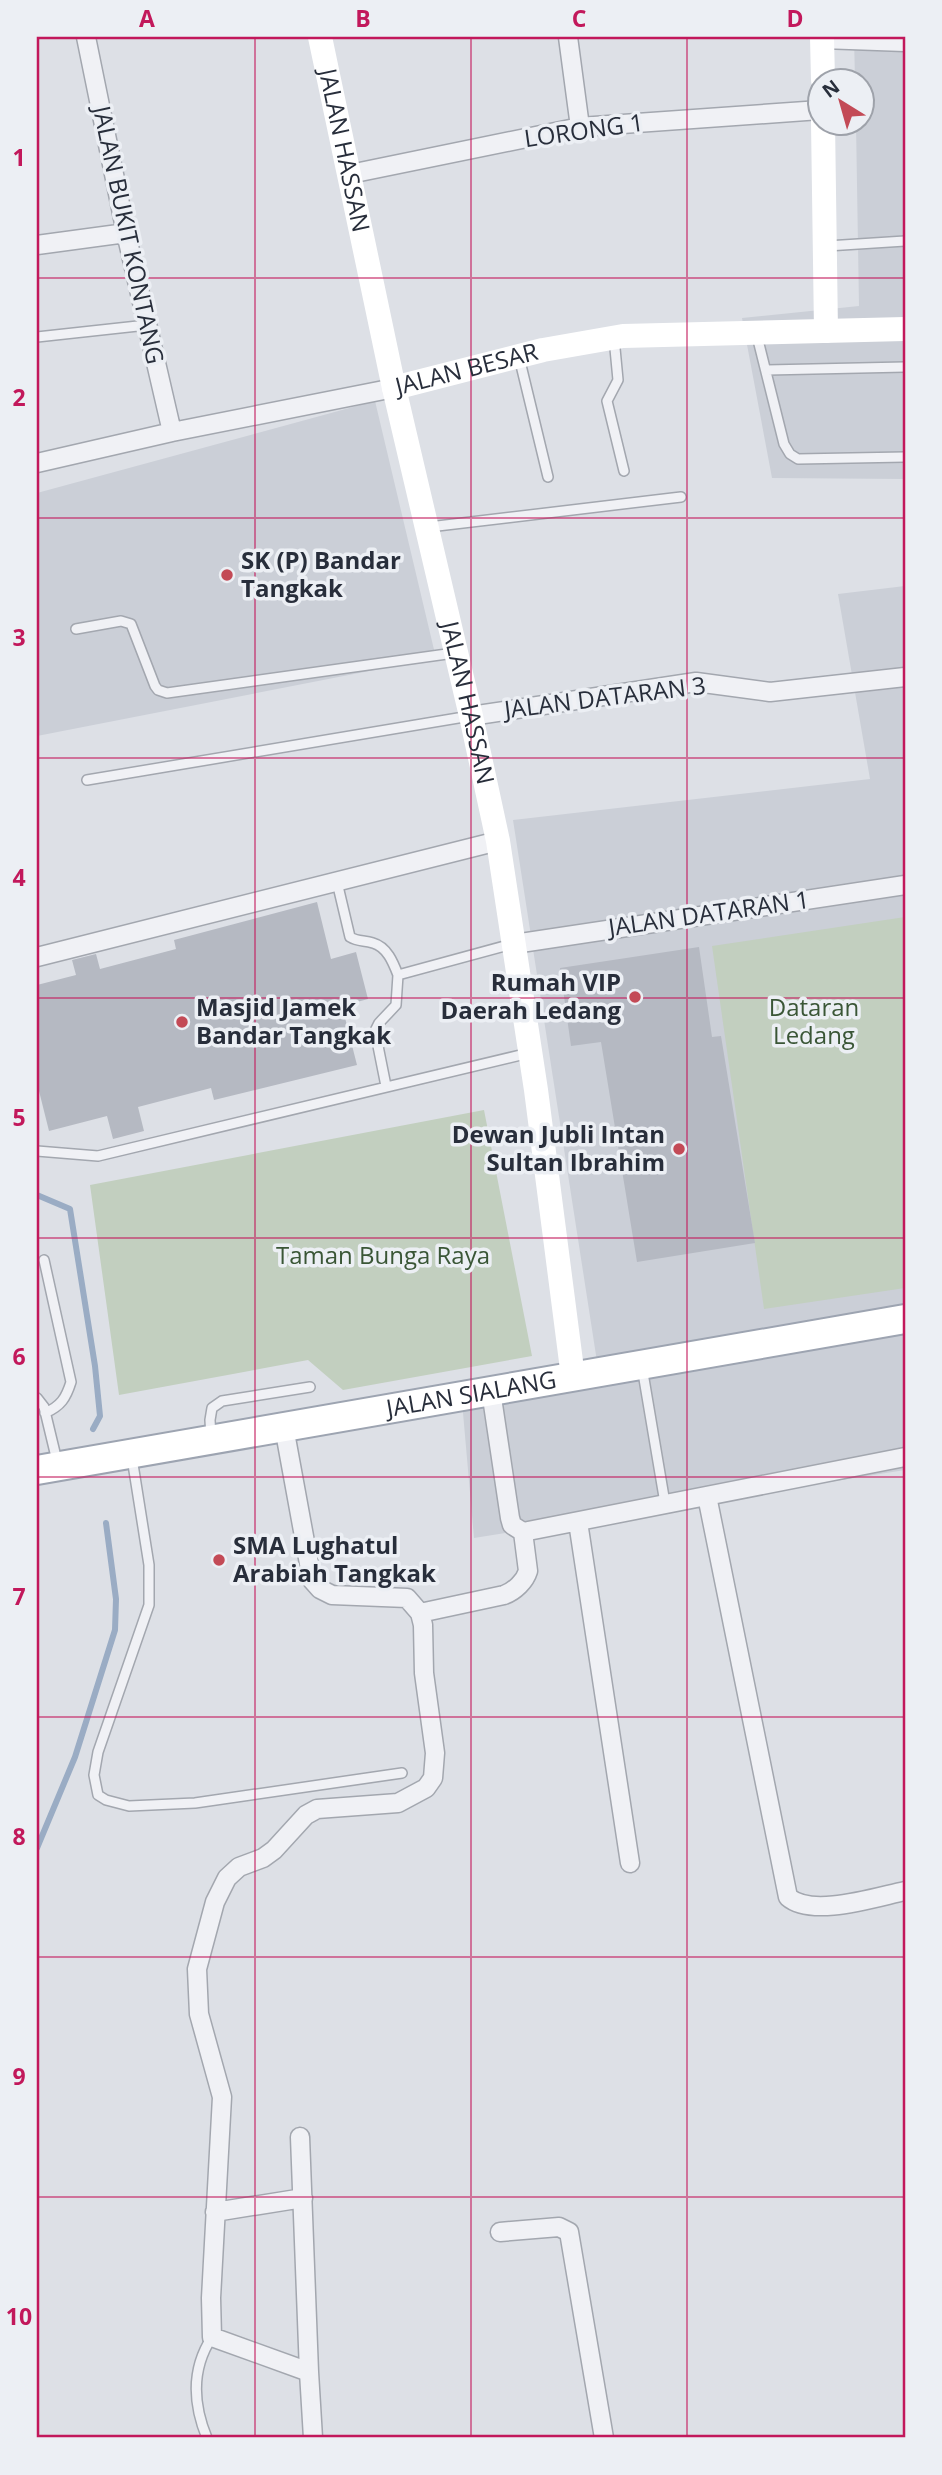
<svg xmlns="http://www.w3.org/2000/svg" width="942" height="2475" font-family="'Open Sans',sans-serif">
<rect width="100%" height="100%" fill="#dde0e6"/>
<!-- built -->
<path fill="#cbcfd7" d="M854 37H905V479L772 478 742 318 859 306 856 123 862 122V80H855Z
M375 401 436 658 37 736V493Z
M905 586V1470L474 1538 461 1390 598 1368 513 820 870 779 838 594Z"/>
<!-- green -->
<path fill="#c2cfbf" d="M905 917V1288L764 1309 712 946Z
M484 1110 532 1356 343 1390 308 1360 119 1395 90 1185Z"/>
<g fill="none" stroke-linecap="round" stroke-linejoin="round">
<!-- stream -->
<path stroke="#9aacc4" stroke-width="6" d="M37 1195 70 1209 95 1366 100 1416 93 1429
M37 1848 75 1757 115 1630 116 1599 106 1523"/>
</g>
<!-- building -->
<path fill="#b5b9c2" d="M317 902 331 959 356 952 368 999 342 1006 357 1065 214 1100 211 1088 138 1107 144 1131 113 1139 107 1116 49 1131 37 1083V985L76 975 72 960 96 954 100 969 176 949 174 940Z
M699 947 712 1037 721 1036 755 1243 637 1262 601 1042 571 1046 560 968Z"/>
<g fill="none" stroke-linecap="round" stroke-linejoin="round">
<!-- lane casing -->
<g stroke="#a3a7af" stroke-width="12">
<path id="lane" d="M827 246 905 241
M757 336 784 444 790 454 798 459 905 457
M37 337 147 325
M614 338 618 380 607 401 624 471
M519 357 548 477
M767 370 905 367
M429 527 681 497
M76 629 121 621 131 624 155 686 158 690 167 693 454 653
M87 780 470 716
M337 882 350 937C358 942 364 940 373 943 387 947 393 962 398 975
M386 1086 375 1031 379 1023 396 1005 398 975 512 944
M37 1151 98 1156 529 1053
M44 1260 71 1382C66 1398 61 1406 45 1413
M642 1367 665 1503
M37 1398 44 1407 57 1461
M211 1437 210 1420 212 1408 222 1401 310 1387
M132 1458 149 1565V1605L98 1752 94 1775 98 1795 106 1800 129 1806 195 1803 402 1773
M207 2438C193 2404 191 2369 212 2337"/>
</g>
<!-- street casing -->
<g stroke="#a3a7af" stroke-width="21">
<path id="street" d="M86 37 126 233 172 432
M568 37 580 127
M822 39 905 42
M350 174 580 127 820 110
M37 245 126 233
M37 463 172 432 394 388
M471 716 696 682 770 692 905 677
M514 944 905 885
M37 957 498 841
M491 1391 510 1518 512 1525 523 1532 905 1457
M284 1427 312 1580 320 1589 332 1595 407 1598 420 1613 423 1625 424 1673 435 1753 433 1778 426 1788 398 1803 317 1809 306 1815 274 1850 263 1858 239 1867 227 1878 215 1902 197 1969 199 2014 222 2097 211 2298 212 2337 309 2372 313 2438
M707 1496 788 1897C812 1918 876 1897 905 1891
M578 1522 630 1863
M420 1613 504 1595C515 1591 525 1581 528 1571L523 1532
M300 2137 309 2372
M215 2212 303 2198
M500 2232 559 2227 569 2232 604 2438"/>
</g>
<!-- primary casing -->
<g stroke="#9da4b1" stroke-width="32">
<g id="primary">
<path id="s3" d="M37 1470 905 1319"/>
</g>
</g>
<!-- lane -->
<use href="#lane" stroke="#f0f1f5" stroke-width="9"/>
<!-- street -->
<use href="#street" stroke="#f0f1f5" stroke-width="18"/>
<!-- secondary -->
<g stroke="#fff" stroke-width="24">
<path id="s1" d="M320 37 394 388 471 716 498 841 536 1090 573 1377"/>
<path d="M822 37 823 80"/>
<path d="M823 122 826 331"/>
<path id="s2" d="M394 388 543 350 623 336 905 329"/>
</g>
<!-- primary -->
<use href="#primary" stroke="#fff" stroke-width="28"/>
</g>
<!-- grid -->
<path fill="none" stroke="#c2185b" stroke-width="2" stroke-opacity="0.55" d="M255 37V2438M471 37V2438M687 37V2438M37 278H905M37 518H905M37 758H905M37 998H905M37 1238H905M37 1477H905M37 1717H905M37 1957H905M37 2197H905"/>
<!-- markers -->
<g fill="#c34a56" stroke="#eceff4" stroke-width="2.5">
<circle cx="227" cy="575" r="7"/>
<circle cx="635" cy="997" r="7"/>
<circle cx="182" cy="1022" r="7"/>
<circle cx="679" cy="1149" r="7"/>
<circle cx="219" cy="1560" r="7"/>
</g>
<g text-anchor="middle" stroke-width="7" stroke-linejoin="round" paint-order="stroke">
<!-- street labels -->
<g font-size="24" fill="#282e3b" stroke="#eceff4">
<text transform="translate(584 131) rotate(-8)" y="8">LORONG 1</text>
<text dy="8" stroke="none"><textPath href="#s1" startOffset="116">JALAN HASSAN</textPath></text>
<text transform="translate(128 235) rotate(78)" y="8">JALAN BUKIT KONTANG</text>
<text dy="8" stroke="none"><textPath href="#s2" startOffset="75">JALAN BESAR</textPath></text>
<text transform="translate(605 698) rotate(-7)" y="8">JALAN DATARAN 3</text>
<text dy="8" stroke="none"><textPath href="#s1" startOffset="682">JALAN HASSAN</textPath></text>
<text transform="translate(709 914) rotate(-8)" y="8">JALAN DATARAN 1</text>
<text dy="8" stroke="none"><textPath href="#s3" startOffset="441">JALAN SIALANG</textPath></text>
</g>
<!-- poi labels -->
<g font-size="24" font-weight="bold" fill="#282e3b" stroke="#eceff4" text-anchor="start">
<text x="241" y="569">SK (P) Bandar<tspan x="241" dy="28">Tangkak</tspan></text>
<text x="621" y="991" text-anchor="end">Rumah VIP<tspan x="621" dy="28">Daerah Ledang</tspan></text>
<text x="196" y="1016">Masjid Jamek<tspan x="196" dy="28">Bandar Tangkak</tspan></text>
<text x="665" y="1143" text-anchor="end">Dewan Jubli Intan<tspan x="665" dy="28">Sultan Ibrahim</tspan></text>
<text x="233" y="1554">SMA Lughatul<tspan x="233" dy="28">Arabiah Tangkak</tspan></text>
</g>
<!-- park labels -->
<g font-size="24" fill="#3a5636" stroke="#eceff4">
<text x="814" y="1016">Dataran<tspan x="814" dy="28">Ledang</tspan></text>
<text x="383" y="1264">Taman Bunga Raya</text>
</g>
</g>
<!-- border -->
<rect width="942" height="2475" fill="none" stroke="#eceff4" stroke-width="77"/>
<!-- north arrow -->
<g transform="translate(841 102) rotate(323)"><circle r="33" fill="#eceff4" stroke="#9ea2aa" stroke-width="2"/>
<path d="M0-5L12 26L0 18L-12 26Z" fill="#c34a56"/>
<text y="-10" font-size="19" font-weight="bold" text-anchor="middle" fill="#282e3b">N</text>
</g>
<rect x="38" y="38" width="866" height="2398" fill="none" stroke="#c2185b" stroke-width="2.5"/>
<g font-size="23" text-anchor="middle" font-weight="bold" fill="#c2185b">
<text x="147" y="27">A</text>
<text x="363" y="27">B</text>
<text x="579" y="27">C</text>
<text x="795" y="27">D</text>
<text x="19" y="166">1</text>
<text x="19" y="406">2</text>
<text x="19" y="646">3</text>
<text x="19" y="886">4</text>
<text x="19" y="1126">5</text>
<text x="19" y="1365">6</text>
<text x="19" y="1605">7</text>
<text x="19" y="1845">8</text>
<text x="19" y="2085">9</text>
<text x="19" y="2325">10</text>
</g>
</svg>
